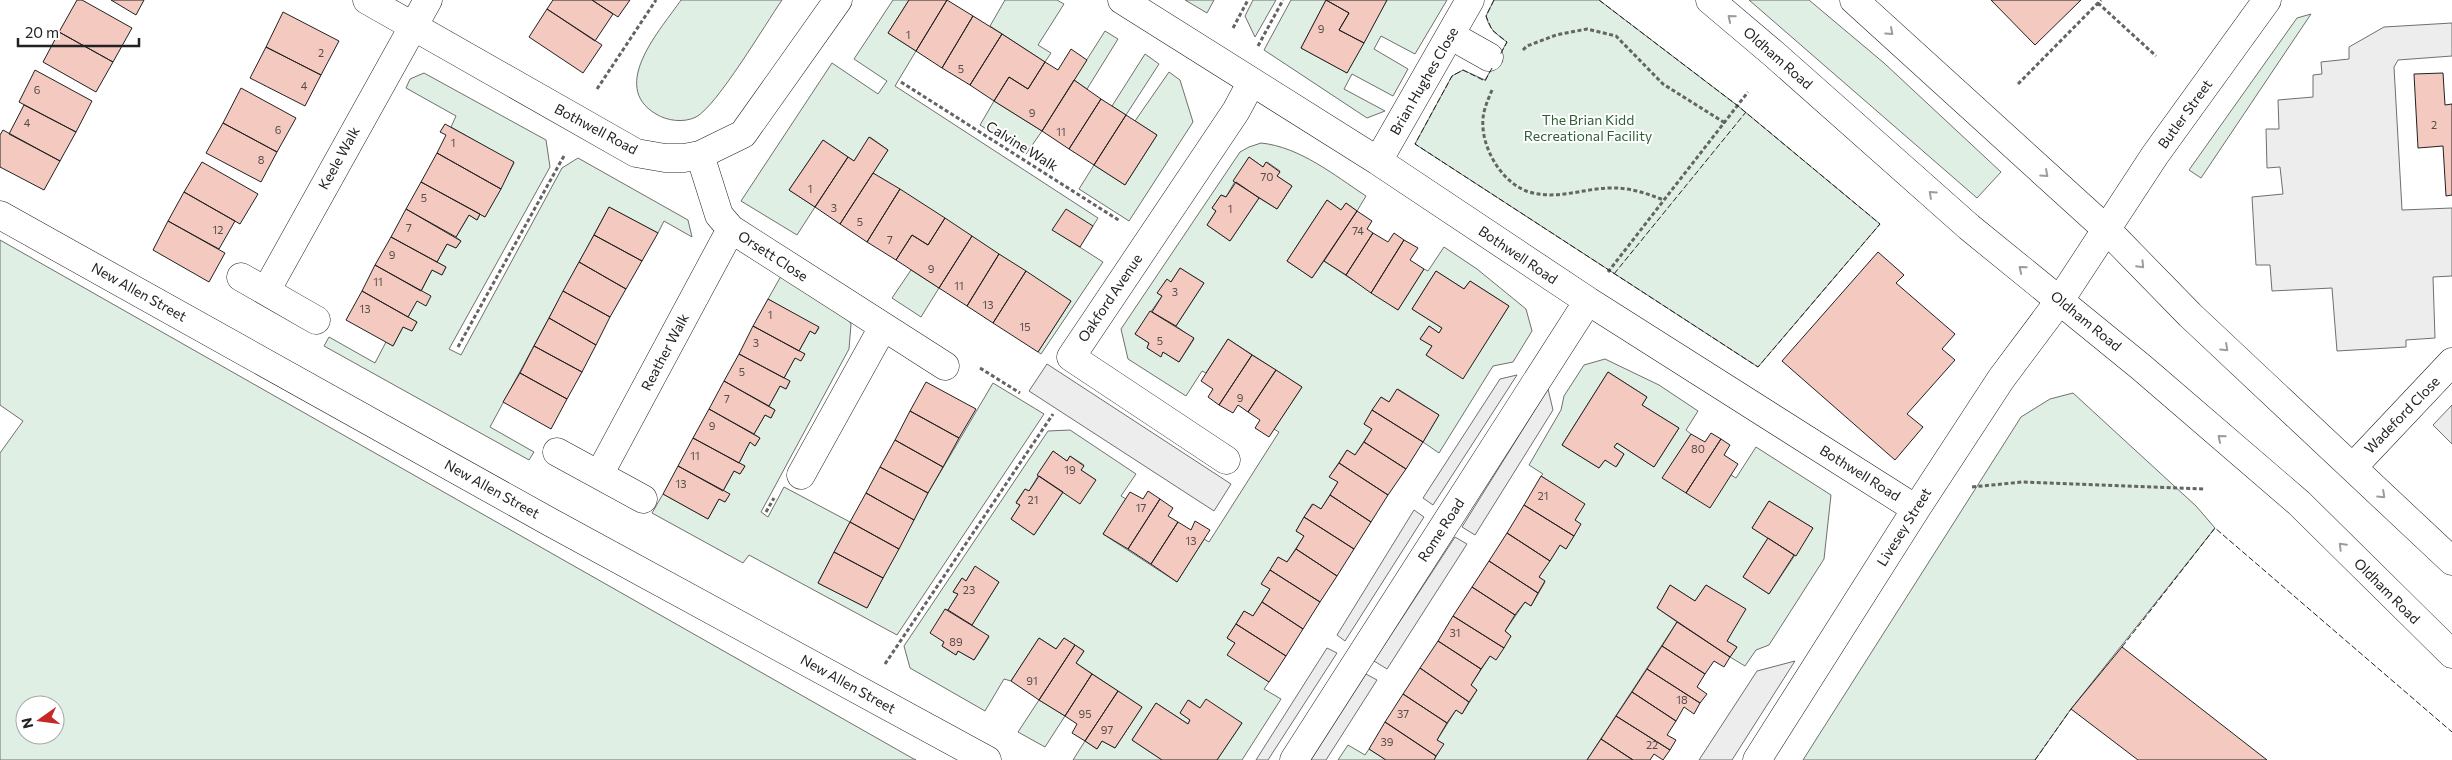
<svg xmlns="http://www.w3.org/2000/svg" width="2452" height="760" font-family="Commissioner,sans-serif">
<rect width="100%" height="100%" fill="#fff"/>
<!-- green -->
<path fill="#e0efe3" stroke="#6f6f6f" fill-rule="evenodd" d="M681 0H782C766 23 717 106 696 117 684 123 667 121 656 114 608 86 662 28 681 0Z
M893 0H909L888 33 916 51 895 86 1098 218 1093 226 1053 230 1103 262 1041 354 1038 352 1071 301 873 173 888 150 870 137 854 161 823 140 789 190 815 207 797 235 741 201 832 63 878 94 887 81 854 59Z
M1005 0H1057L1064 4 1038 45 1051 53 1045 62 990 26Z
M1185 0H1214L1207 13Z
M1253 0H1276L1255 37 1245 16Z
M1291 0H1326L1301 48 1347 73 1387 0H1447L1415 54 1381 36 1374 49 1408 69 1393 96 1352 74 1344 89 1385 111 1367 118 1264 50Z
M1494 0H1599L1738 106 1880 224 1758 367 1415 144 1452 76 1463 70 1485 80 1507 42C1497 35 1489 29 1486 16Z
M1749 0H1809L1884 63 2001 172 1977 198Z
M2311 14 2201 178 2189 170 2297 18Z
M1105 31 1118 39 1087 89 1074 80Z
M1145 54 1159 64 1126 115 1112 106Z
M1169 72 1180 80 1193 122 1129 221 1079 189 1094 165 1125 185 1157 135 1135 121Z
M424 73 546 140 550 167 449 349 461 355 562 168 578 158 688 220 692 237 664 221 658 233 609 207 490 427 534 452 529 460 324 346 329 337 375 363 386 342 393 346 403 327 412 331 417 322 408 317 432 270 442 275 446 267 437 262 447 244 456 248 461 241 456 237 469 215 477 220 480 214 485 217 514 163 451 127 456 116 406 88 410 79Z
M994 101 1042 131 1026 154 980 125Z
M1261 143C1300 147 1334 175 1366 196L1357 211 1346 203 1341 210 1327 200 1287 261 1312 278 1324 261 1398 310 1424 269 1428 271 1444 247 1477 269 1526 309 1532 331 1513 362 1493 366 1439 453 1423 442 1439 415 1398 389 1389 402 1381 397 1364 424 1372 429 1355 455 1347 450 1330 476 1338 482 1321 509 1312 504 1296 531 1304 536 1287 562 1278 557 1262 584 1270 589 1253 616 1244 611 1227 638 1235 643 1228 655 1269 682 1264 689 1281 699 1242 760H1217L1242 723 1200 708 1189 700 1180 713 1190 720 1188 724 1156 703 1132 740 1162 760H1073L1085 741 1097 749 1102 741 1115 748 1142 707 1076 663 1084 651 1064 638 1056 649 1039 638 1011 681 1004 679 985 711 910 668 904 646 1048 431 1070 430 1136 474 1121 496 1126 499 1103 534 1177 582 1204 539 1209 542 1279 432 1274 429 1302 387 1228 339 1206 373 1202 371 1186 396 1128 359 1121 329 1240 152 1249 147ZM1249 157 1263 167 1267 162 1280 171 1277 176 1292 186 1277 209 1259 198 1230 241 1207 225 1216 211 1212 208 1221 195 1226 197ZM1180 268 1204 283 1176 326 1194 339 1179 362 1163 352 1160 356 1147 348 1149 343 1135 334 1162 296 1158 293 1166 280 1171 282ZM1436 271 1464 289 1470 281 1509 306 1463 378 1426 355 1432 346 1420 339 1429 326 1439 333 1442 328 1412 309ZM1053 451 1067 461 1070 456 1084 465 1081 470 1096 480 1063 492 1034 535 1011 519 1020 505 1016 502 1025 489 1029 491ZM975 567 999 582 972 625 989 637 974 660 958 651 956 655 942 646 944 642 945 609 948 610 958 594 953 592 962 578 966 581Z
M0 240 912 758 916 760H0V453L23 421 0 405ZM25 705H55V735H25Z
M911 270 939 288 921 317 892 298Z
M781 276 845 315 851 324 849 349 761 512 768 517 784 487 850 522 818 583 867 608 928 493 993 383 1044 414 897 635 749 555 743 563 652 513 663 494 708 519 719 499 725 502 729 494 723 491 734 471 740 474 745 466 739 463 750 442 755 446 760 438 754 434 765 415 771 418 775 410 769 406 780 386 786 389 790 381 784 378 795 358 805 354 799 351 810 331 815 334 819 328 768 299Z
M1605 359 1659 385 1698 411 1686 430 1691 434 1663 478 1731 475 1736 478 1756 447 1831 495 1824 559 1769 645 1756 650 1745 666 1730 657 1737 647 1727 641 1745 609 1706 585 1695 601 1670 585 1657 608 1677 622 1587 760H1434L1443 744 1437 740 1456 710 1462 714 1477 690 1471 685 1490 656 1496 659 1511 636 1505 631 1525 602 1531 606 1545 582 1539 577 1560 545 1566 549 1580 525 1575 520 1584 504 1541 476 1543 474 1529 465 1561 410 1564 396 1584 365ZM1608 372 1647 397 1642 405 1679 428 1654 467 1617 443 1614 447 1624 454 1617 466 1605 460 1599 468 1562 445ZM1769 501 1813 528 1769 594 1743 577 1768 538 1752 528Z
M2073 393 2196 506 2215 528 2071 709 2035 760H1803L2021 417 2050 399Z
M1039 700 1065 716 1045 747 1018 732Z
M1348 745 1365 755 1369 749 1386 760H1338Z"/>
<!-- parking -->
<path fill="#ededed" stroke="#6f6f6f" d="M2452 23V56L2398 60 2394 67 2402 210 2452 208V276L2433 277 2435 338 2406 340V347L2337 351 2332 288 2272 291 2270 265H2256L2252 197 2283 194 2280 167 2267 168 2266 129H2279L2278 100 2313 97V75L2322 74 2321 62 2349 59V47L2384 27Z
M1047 364 1231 484 1214 511 1029 391Z
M1517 375 1433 505 1423 498 1500 379Z
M1548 389 1553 410 1475 535 1462 527Z
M2452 405V444L2433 425Z
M1414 510 1424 517 1345 641 1337 635Z
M1455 537 1467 544 1387 669 1374 661Z
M1327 648 1337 653 1268 760H1256Z
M1795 661 1732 760H1699L1757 671Z
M1366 674 1377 680 1326 760H1311Z"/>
<!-- building -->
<path fill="#f3c9c0" stroke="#222" d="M77 0H82L132 28 113 62 59 32Z
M111 0H144L136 15Z
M553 0H592L613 14 595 41 547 9Z
M592 0H630L618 17Z
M909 0H947L916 51 888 33Z
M947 0 973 16 942 68 916 51Z
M1326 0H1387L1364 43 1339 30 1349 13Z
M1326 0 1349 13 1339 30 1364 43 1347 73 1301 48Z
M1991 0H2081L2035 45Z
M547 9 602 45 583 73 529 37Z
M283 12 339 41 321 75 266 47Z
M973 16 1002 34 970 85 942 68Z
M59 32 113 62 96 92 43 62Z
M1002 34 1045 62 1028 89 1009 77 994 101 970 85Z
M266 47 321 75 305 106 250 78Z
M1071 49 1087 60 1042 131 994 101 1009 77 1028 89 1045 62 1058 70Z
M35 70 92 101 76 132 19 102Z
M2443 73 2445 105 2452 104V195L2446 196 2443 146 2418 148 2414 74Z
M1074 80 1101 99 1069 149 1042 131Z
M241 88 296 118 277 152 223 123Z
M1101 99 1126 115 1094 165 1069 149Z
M24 105 76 132 60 161 9 134Z
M1126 115 1157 135 1125 185 1094 165Z
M223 123 277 152 261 182 206 153Z
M445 124 514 162 501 189 437 153 446 135 440 132Z
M3 130 60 161 44 190 0 167V135Z
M869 137 888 150 840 224 815 207 848 157 854 161Z
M823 140 848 157 815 207 789 190Z
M437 153 501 189 485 217 421 182Z
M1249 157 1263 167 1266 162 1280 172 1277 176 1292 186 1277 209 1233 181Z
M202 162 258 194 240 224 184 192Z
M873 173 900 189 867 242 840 224Z
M421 182 480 214 477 220 469 215 456 237 406 209Z
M1236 182 1259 198 1230 241 1207 225 1216 211 1212 208 1221 195 1226 197Z
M900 189 945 218 928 245 912 235 896 260 867 242Z
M184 192 235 221 219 249 168 221Z
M1327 200 1341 210 1346 203 1357 211 1312 278 1287 261Z
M609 207 658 233 642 261 594 235Z
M406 209 461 241 456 248 447 244 437 262 391 237Z
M1066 209 1093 226 1080 247 1052 230Z
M1357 211 1372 221 1367 229 1373 233 1346 275 1324 261Z
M945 218 972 236 939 288 896 260 912 235 928 245Z
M168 221 225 253 209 282 153 250Z
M1373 233 1388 242 1394 233 1404 240 1371 293 1346 275Z
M594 235 642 261 626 289 579 262Z
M972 236 999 254 967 306 939 288Z
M391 237 446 267 442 275 432 270 421 291 375 265Z
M1404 240 1418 248 1410 260 1424 269 1398 310 1371 293Z
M1878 252 1904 275 1896 283 1955 334 1942 349 1955 360 1907 414 1923 427 1895 460 1782 361Z
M999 254 1026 271 993 323 967 306Z
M579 262 626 289 610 317 563 291Z
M375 265 431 296 426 306 417 301 408 317 362 291Z
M1180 268 1204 283 1176 326 1152 312 1162 296 1157 293 1167 279 1171 282Z
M1026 271 1071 301 1038 352 993 323Z
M1436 271 1464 289 1470 281 1509 306 1463 379 1426 355 1432 346 1420 339 1429 326 1439 333 1442 328 1412 309Z
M362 291 417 322 412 331 403 327 393 346 346 320Z
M563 291 610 317 596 345 549 318Z
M768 299 819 327 815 334 810 331 799 351 753 326Z
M1150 311 1194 338 1179 362 1163 352 1161 357 1147 348 1149 343 1135 334Z
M549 318 596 345 582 372 534 346Z
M753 326 805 354 801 361 795 358 784 378 739 354Z
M1228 339 1252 355 1219 405 1208 397 1213 389 1201 381Z
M534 346 582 372 567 399 520 373Z
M739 354 790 381 786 389 780 386 769 406 724 381Z
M1252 355 1276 370 1248 412 1238 405 1233 413 1219 405Z
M1276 370 1302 387 1269 437 1255 428 1260 420 1248 412Z
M1608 372 1647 397 1642 405 1679 428 1654 467 1617 443 1614 447 1624 454 1616 467 1605 460 1599 468 1562 445Z
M520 373 567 399 551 429 503 402Z
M724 381 775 410 771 418 765 415 754 434 709 409Z
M926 382 976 409 959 438 910 411Z
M1397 389 1439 415 1423 442 1372 410 1381 397 1389 402Z
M709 409 760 438 755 446 750 442 739 463 693 438Z
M1372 410 1423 442 1406 469 1364 442 1372 429 1364 424Z
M910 411 959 438 943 467 895 440Z
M1711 433 1721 439 1686 493 1662 478 1691 434 1705 442Z
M693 438 745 466 740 474 734 471 723 491 678 466Z
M1721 439 1730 445 1724 455 1738 464 1710 508 1686 493Z
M895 440 943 467 928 493 880 467Z
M1364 442 1406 469 1388 495 1339 463 1347 450 1355 455Z
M1053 451 1067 461 1070 456 1084 466 1081 470 1096 480 1080 504 1037 475Z
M1339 463 1388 495 1371 522 1330 495 1338 482 1329 477Z
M678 466 730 494 725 502 719 499 708 519 663 494Z
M880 467 928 493 914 520 866 493Z
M1039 476 1063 492 1034 535 1011 519 1020 505 1016 503 1025 489 1029 491Z
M1541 476 1585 504 1575 520 1581 524 1574 536 1524 505Z
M1148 491 1160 499 1128 549 1103 534 1130 492 1143 499Z
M866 493 914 520 899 549 850 522Z
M1330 495 1371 522 1354 549 1304 517 1313 504 1321 509Z
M1160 499 1173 508 1168 516 1178 522 1151 564 1128 549Z
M1769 501 1813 528 1796 556 1752 528Z
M1524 505 1574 536 1566 549 1560 545 1550 561 1507 533Z
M1304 517 1354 549 1337 576 1296 549 1304 536 1296 531Z
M1195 521 1210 530 1177 582 1151 564 1178 522 1191 530Z
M850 522 899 549 883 578 834 552Z
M1507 533 1550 561 1539 577 1545 581 1538 593 1489 561Z
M1768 538 1794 555 1769 594 1743 577Z
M1296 549 1337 576 1320 602 1270 570 1278 557 1287 562Z
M834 552 883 578 867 608 818 583Z
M1489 561 1538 593 1531 606 1525 602 1515 615 1472 587Z
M975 566 999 582 972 625 948 610 958 594 953 592 962 578 966 581Z
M1270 570 1320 602 1303 629 1262 602 1270 589 1261 584Z
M1670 585 1695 601 1706 585 1746 609 1727 641 1737 647 1730 657 1657 608Z
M1472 587 1515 615 1505 631 1511 636 1504 648 1453 616Z
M1262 602 1303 629 1286 656 1236 624 1244 611 1253 616Z
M945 609 989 636 974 660 958 651 956 655 942 646 944 642 930 633Z
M1453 616 1504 648 1496 660 1490 656 1481 669 1438 641Z
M1677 622 1730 657 1724 667 1714 661 1705 674 1662 646Z
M1236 624 1286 656 1269 682 1227 655 1235 643 1227 638Z
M1039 638 1056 649 1064 638 1075 645 1039 700 1011 681Z
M1438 641 1481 669 1471 685 1477 690 1469 702 1420 668Z
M1075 645 1084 651 1076 663 1092 674 1065 716 1039 700Z
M1662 646 1705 674 1697 687 1707 694 1700 703 1647 669Z
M2122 647 2267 760H2138L2071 709Z
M1420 668 1469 702 1462 714 1456 710 1447 723 1403 694Z
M1647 669 1700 703 1694 714 1684 707 1676 721 1632 692Z
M1092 674 1118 691 1085 741 1072 733 1077 724 1065 716Z
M1118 691 1142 707 1115 748 1102 741 1097 749 1085 741Z
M1632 692 1676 721 1667 735 1676 740 1670 750 1616 716Z
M1403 694 1447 723 1437 740 1444 744 1436 756 1385 722Z
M1206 699 1242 723 1217 760H1162L1132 740 1156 703 1188 724 1190 720 1180 713 1188 700 1200 708Z
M1616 716 1670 750 1663 760 1654 754 1650 760H1633L1601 739Z
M1385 722 1436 756 1434 760H1386L1369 749Z
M1601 739 1633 760H1587Z"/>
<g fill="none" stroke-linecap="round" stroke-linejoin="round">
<!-- minor casing -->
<g stroke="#222" stroke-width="29">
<path id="minor" d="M367 0 636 153 665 158H684L700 155 743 134 838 0
M1122 0 1378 161 1588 301 1916 509
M1450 35 1489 57
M700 155 719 215 731 229 945 366
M1378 161 1470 0
M0 215 550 522 987 760
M241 277 316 320
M266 291 428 0
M557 452 643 499
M1226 460 1071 357 1236 111 1251 83
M2353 467 2452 362
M599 475 731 229
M801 475 883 327
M1294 760 1588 301
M1757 760 1916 509 2001 379 2060 300 2155 155 2267 0"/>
</g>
<!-- highway casing -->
<g stroke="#222" stroke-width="29">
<path id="highway" d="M1710 0 1775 55 1969 227 2141 367 2299 503 2452 654
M1854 0 2107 230 2190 315 2452 561"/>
</g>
<!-- path -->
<path stroke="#646464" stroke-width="3" stroke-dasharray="4 2.5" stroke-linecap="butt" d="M2098 3 2156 56
M1233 28 1248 0
M1258 46 1283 0
M1523 50 1527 46 1556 35 1587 29 1616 36 1663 84 1725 123
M901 82 1120 221
M2018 84 2101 0
M597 89 656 0
M1492 90C1489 97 1486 104 1484 112 1477 142 1501 186 1533 193 1559 199 1583 189 1608 188 1629 187 1645 193 1664 200
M1608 272 1748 92
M458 347 565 154
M980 368 1020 393
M1972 487 2022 482 2204 489
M766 512 774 498
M885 664 1053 414"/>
<!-- minor -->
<use href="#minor" stroke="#fff" stroke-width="28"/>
<!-- highway -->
<use href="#highway" stroke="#fff" stroke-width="28"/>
<!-- fence -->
<path stroke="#222" stroke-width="1" stroke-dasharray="6 2.5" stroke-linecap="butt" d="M1494 0 1486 16 1492 30 1507 42 1500 55
M1492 68 1485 81 1463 70 1452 76 1415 144 1758 367 1880 224 1738 106 1599 0
M1614 274 1746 112
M2122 647 2215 528 2452 732
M2035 760 2071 709"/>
</g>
<!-- one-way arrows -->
<defs><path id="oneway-chevron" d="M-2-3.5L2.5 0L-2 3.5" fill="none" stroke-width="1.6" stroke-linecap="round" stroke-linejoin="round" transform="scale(1.25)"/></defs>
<g stroke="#9c9c9c">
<use href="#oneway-chevron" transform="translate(1731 18) rotate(-140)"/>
<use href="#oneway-chevron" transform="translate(1890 32) rotate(42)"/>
<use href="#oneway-chevron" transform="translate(2045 174) rotate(42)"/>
<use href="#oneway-chevron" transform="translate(1932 194) rotate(-138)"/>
<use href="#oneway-chevron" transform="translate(2141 265) rotate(46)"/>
<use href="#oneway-chevron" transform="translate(2022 269) rotate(-141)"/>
<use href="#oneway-chevron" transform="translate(2225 348) rotate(43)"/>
<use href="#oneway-chevron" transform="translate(2221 438) rotate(-140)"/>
<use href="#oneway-chevron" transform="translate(2382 495) rotate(43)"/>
<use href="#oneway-chevron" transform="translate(2342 546) rotate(-135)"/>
</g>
<g text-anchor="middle" stroke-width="4" stroke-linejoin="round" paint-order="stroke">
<!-- number labels -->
<g font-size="11" fill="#564c4a">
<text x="1321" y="33">9</text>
<text x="908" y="39">1</text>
<text x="321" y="57">2</text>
<text x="961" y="73">5</text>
<text x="304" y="90">4</text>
<text x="37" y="94">6</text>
<text x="1032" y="117">9</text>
<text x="27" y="127">4</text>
<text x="2434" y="129">2</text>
<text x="278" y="134">6</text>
<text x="1061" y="136">11</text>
<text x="453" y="147">1</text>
<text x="261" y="164">8</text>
<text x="1267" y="181">70</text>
<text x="810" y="193">1</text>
<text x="424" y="202">5</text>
<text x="834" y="212">3</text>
<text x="1230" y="213">1</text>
<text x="860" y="226">5</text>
<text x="409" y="232">7</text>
<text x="218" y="234">12</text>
<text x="1358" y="235">74</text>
<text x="890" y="244">7</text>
<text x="392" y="259">9</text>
<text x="931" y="273">9</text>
<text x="378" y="286">11</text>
<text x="959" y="290">11</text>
<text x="1175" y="296">3</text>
<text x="988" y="309">13</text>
<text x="365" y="313">13</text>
<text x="770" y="319">1</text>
<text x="1025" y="331">15</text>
<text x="1160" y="345">5</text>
<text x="756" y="347">3</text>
<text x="742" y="376">5</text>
<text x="1240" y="402">9</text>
<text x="727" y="403">7</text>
<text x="712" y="430">9</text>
<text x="1698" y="453">80</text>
<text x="695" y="460">11</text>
<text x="1070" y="474">19</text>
<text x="681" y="488">13</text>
<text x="1543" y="500">21</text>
<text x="1033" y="504">21</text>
<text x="1141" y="512">17</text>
<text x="1191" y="545">13</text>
<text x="969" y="594">23</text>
<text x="1455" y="637">31</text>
<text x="956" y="646">89</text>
<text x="1032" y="685">91</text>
<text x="1682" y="704">18</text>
<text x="1085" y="718">95</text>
<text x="1403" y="718">37</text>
<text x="1107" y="734">97</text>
<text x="1387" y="746">39</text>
<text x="1652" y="749">22</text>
</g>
<!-- street labels -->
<g font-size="14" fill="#222" stroke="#fff">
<text transform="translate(1778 58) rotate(41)" y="5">Oldham Road</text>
<text transform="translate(1424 81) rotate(-60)" y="5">Brian Hughes Close</text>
<text transform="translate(2185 114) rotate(-54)" y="5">Butler Street</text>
<text transform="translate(596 129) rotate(28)" y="5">Bothwell Road</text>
<text transform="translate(1022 146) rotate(32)" y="5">Calvine Walk</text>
<text transform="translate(339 158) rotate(-61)" y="5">Keele Walk</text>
<text transform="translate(1518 255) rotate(34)" y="5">Bothwell Road</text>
<text transform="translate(773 256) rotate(33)" y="5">Orsett Close</text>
<text transform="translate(139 292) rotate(29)" y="5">New Allen Street</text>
<text transform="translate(1110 298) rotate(-56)" y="5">Oakford Avenue</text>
<text transform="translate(2086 321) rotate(39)" y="5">Oldham Road</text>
<text transform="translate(665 352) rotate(-62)" y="5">Reather Walk</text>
<text transform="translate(2402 415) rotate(-46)" y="5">Wadeford Close</text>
<text transform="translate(1860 473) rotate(32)" y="5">Bothwell Road</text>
<text transform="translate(492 489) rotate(29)" y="5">New Allen Street</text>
<text transform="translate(1904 527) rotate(-58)" y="5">Livesey Street</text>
<text transform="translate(1441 530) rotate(-57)" y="5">Rome Road</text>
<text transform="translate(2387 591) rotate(45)" y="5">Oldham Road</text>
<text transform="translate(848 684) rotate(29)" y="5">New Allen Street</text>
</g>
<!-- park labels -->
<g font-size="14" fill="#2f5e38" stroke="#fff">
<text x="1588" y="125">The Brian Kidd<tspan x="1588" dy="16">Recreational Facility</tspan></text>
</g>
</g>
<!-- north arrow -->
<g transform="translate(40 720) rotate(256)"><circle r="24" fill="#ffffff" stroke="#a7a7a7"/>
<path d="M0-4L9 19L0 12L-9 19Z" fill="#c62828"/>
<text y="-8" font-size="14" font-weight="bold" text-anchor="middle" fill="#222222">N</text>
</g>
<!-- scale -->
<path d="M18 38v8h121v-8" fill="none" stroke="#222222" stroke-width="2.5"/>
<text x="25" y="38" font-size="15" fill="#222222" stroke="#ffffff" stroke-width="4" paint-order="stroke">20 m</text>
</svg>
